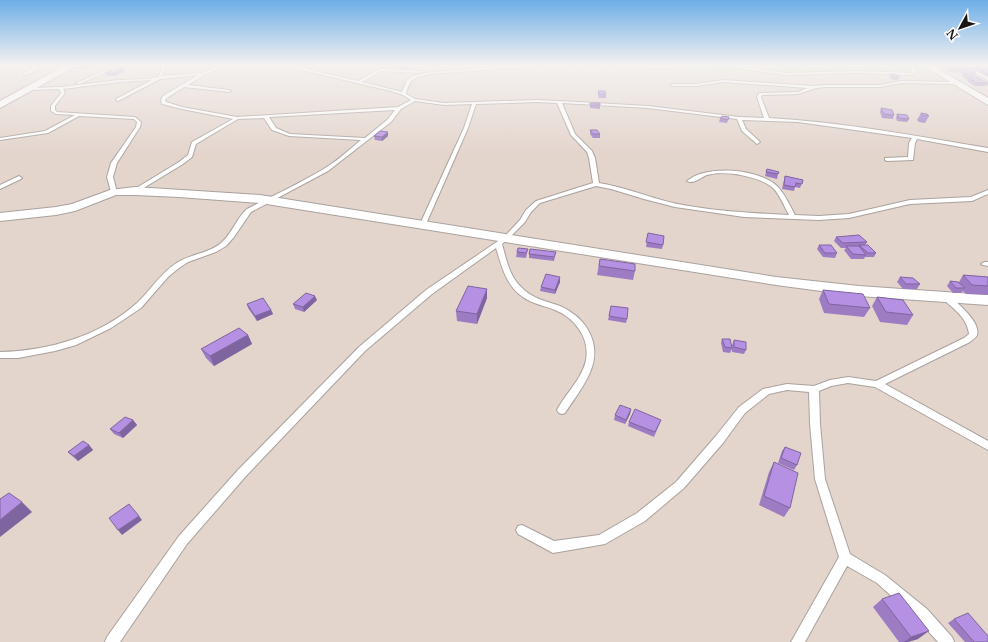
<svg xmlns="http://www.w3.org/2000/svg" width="988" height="642" font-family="'Libre Baskerville',serif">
<rect width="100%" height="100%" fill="#e9e1dd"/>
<!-- built -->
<path fill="#e3d4cc" d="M0 65H644L709 71 772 73 864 70 927 73 917 65H988V642H0Z"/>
<!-- green -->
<path fill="#cadb95" d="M644 65H917L928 73 864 70 772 73 709 71Z"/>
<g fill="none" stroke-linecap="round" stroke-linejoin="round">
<!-- service casing -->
<g stroke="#a9a29e" stroke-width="2">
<path id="service" d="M29 65H36L38 67C36 71 28 75 24 75V73L33 68Z
M118 65H124L79 84 76 83Z
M220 65H226L204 75 188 85 229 90 231 91 230 92 184 87 167 98 165 100 166 102 182 107 237 117 398 107 411 100 403 95 391 91 280 65H289L358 81 380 69 423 71 422 73 381 71 362 82 402 92 407 80 413 76 431 72 525 65H551L431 74C414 78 411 76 406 94L415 99 444 103 537 100 559 101 648 106 739 117 764 118 757 97 759 93 798 92 808 88 723 82 696 86H672L670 85 672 84H696L723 80 813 86 826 85H880L901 81 955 82 956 84 901 83 880 87H826L816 88 798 94 762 95 761 97 769 118C842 122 916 136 988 148V152L917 139 915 143 913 160 887 161 885 160V158L908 157 909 143 912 138 798 122 742 120 746 129 760 142 757 144 742 131 737 119 648 108 562 103 575 134 592 151 595 158 599 183C624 187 648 197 673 203 711 211 750 213 789 215 784 206 780 195 773 188 759 176 724 170 707 175 701 177 693 185 687 181 707 164 759 169 777 186 785 194 790 206 795 215L819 216 849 214 910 200 971 197 988 190V194L972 201 910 204 849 218 819 220 744 217 675 207 644 199 611 189 596 186 540 203 531 212 525 222 508 239 502 244C506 258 509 275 520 286 530 298 546 301 560 306 571 311 582 319 588 330 606 361 582 387 565 413L562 414 559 413 557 410C566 393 582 379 586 360 590 338 575 318 555 310 542 305 529 303 519 294 505 282 501 264 496 248L432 294 365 351 246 476 187 544 120 642H105L107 637 179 536 238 470 359 347 426 290 504 237 520 220 526 210 536 201 593 183 589 158 587 152 571 135 557 103 537 102 476 104 468 128 426 224 425 225H421L420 224 464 128 472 104 444 105 415 101 401 109 391 122 328 171 251 212 234 237 226 246 216 252 188 262 179 268 168 277 141 308 111 328 76 345 55 351 18 358H0V352C49 351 100 336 137 303 150 291 160 274 175 264 189 254 208 254 221 243 232 234 237 217 247 209 254 205 262 202 269 198 287 189 305 180 322 170 336 162 349 150 361 140L289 136 272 130 264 118 238 119 196 144 192 157 183 164 137 192H133V190L179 162 188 155 192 142 233 119 182 109 162 104 161 100 163 96 198 75 160 79 118 101 116 100V99L152 80 119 82 63 89 65 93 55 106V110L57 112 135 117 141 122 140 127 117 163 113 177 117 192 116 193 111 192 107 177 111 163 136 127 137 122 134 119 79 116 48 133 0 140V138L45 131 75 115 56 114 51 111V106L61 93 59 89 31 90 30 88 61 87 119 80 147 79 158 77 161 72 162 67 164 66 166 67 162 76 202 73ZM395 110 387 120 365 138 290 134 276 128 269 117Z
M566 65 681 67 703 65 681 69Z
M716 65H730L786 73 857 71 911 73 912 69 904 65H910L916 69 914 74 912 75 857 73 786 75Z
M960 65H966L988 77V80Z
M19 176 22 178 21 179 0 189V185Z
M985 262H988V266L983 265 981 264Z
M944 296H950C958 304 981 322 977 335 976 338 972 340 970 342L885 384 988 441V450L875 387 848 383 831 386 819 391 820 424 825 479 850 554 885 575 927 609 952 637 954 642H938L917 619 877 583 847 566 805 642H791L839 557 815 479 810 424 809 392 787 390 769 394 745 413 723 443 684 488 645 521 605 544 553 553 518 534 516 530 518 526 522 525 554 541 599 535 637 513 676 482 715 437 739 407 763 389 787 384 814 386 830 380 848 377 876 381 964 338 969 334C967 318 955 310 944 300L943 298Z"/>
</g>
<!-- minor casing -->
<g stroke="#a9a29e" stroke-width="2">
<path id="minor" d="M922 65H931L988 98V105Z
M135 187 260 195 776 277 859 286 988 295V305L859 296 776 285 260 203 179 197 135 195H116L75 211 56 215 0 221V213L56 207 72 204 110 190Z"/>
</g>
<!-- tertiary casing -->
<g stroke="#a9a29e" stroke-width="2">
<path id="tertiary" d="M66 65H78L0 108V101Z"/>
</g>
<!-- service -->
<use href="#service" fill="#fff" fill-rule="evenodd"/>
<!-- minor -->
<use href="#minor" fill="#fff" fill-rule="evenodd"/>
<!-- tertiary -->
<use href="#tertiary" fill="#fff" fill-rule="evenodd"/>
</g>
<!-- wall -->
<path fill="#9d7cc3" d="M395 65H409V67L407 69 395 68Z
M941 65H965L976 72 974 75 988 83V84L986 86H975L967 81 968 80 961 76 963 73 950 72Z
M966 65H982L988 68V77Z
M74 66 89 67 81 69H76Z
M124 68 125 71 114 76H107L105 73Z
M890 74 900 77 898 80H893L889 77Z
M598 91 606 94V98H599L598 95Z
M590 103 600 105V109L590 108Z
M881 108 894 115 893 119 882 118 880 112Z
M921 113 929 116 925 123 919 122 917 120Z
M897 114 909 119 907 122 897 121 896 118Z
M729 117 727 123 719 122 720 118Z
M590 130 600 134V138H593L590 134Z
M388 132V136L382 141 375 140 374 136Z
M767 169 778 174 777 179 765 176Z
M785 176 803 180 800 188 795 187 794 191 782 189 784 180Z
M648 233 663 245 662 249 646 247Z
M836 237 867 242 865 245 876 253 874 257H865L864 259H851L844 250 846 248H841L834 241Z
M819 245 837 253 835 258 823 257 817 249Z
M528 249 526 258 516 257 517 252Z
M556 252 554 261 529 258V254Z
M600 259 635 271 633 280 597 275Z
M963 275 988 277V295L966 294 963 291 961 293H953L947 286 950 281 959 282Z
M560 277V282L555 294 540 291 541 287Z
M900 277 920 284 917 289H903L897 282Z
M487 289V298L477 324 457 321 456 311Z
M823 290 870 308 864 317 824 313 819 299Z
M877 297 913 315 907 325 880 322 872 306Z
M317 300 304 312 295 309 293 304Z
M247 304 271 310 273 314 257 321 248 308Z
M609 316 627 319 626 323 608 320Z
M248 335 252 344 214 366 206 358 201 349Z
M722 339 732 347V345L734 340 746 350 744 354 732 352V349L730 353 723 352 721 343Z
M631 409 630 414 625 424 614 420 615 415Z
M133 420 137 425 123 438 114 434 110 429Z
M661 420 654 437 628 426 629 422Z
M89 445 93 450 78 461 72 456 68 452Z
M785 447 797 465 794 470 778 463 782 451Z
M774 462 790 508 784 517 759 505 769 472Z
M882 599 918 639 908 642H899L873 607Z
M954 619 988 642H965L948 623Z"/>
<!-- shaded-wall -->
<path fill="#7f659f" d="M81 65H92L81 69 80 66Z
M407 65H409V67L407 69Z
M124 68 125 71 114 76 112 73Z
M388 132V136L382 141V137Z
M560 277V282L555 294V290Z
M487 289V298L477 324V314Z
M315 296 317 300 304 312 303 307Z
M271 310 273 314 257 321 255 316Z
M248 335 252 344 214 366 210 356Z
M631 409 630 414 625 424 626 420Z
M133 420 137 425 123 438 119 433Z
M89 445 93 450 78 461 74 456Z
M22 502 32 512 0 537V520Z
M139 516 142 520 122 535 118 530Z
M929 631 918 639 908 642H904L911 637Z"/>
<!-- building -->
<path fill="#b690e3" stroke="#7f659f" d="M947 65H965L976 72H968L965 69H952Z
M974 65H982L988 68V73Z
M117 67 124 68 112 73H105Z
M963 73H969L988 83H977L969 78H973Z
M890 74H895L900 77H895Z
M598 91H605L606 94H599Z
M590 103H600V105H590Z
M881 108 892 110 894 115 884 114Z
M921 113 927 114 929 116 922 115Z
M897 114 907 115 909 119 899 118Z
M722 116 729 117 728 120 720 118Z
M590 130H597L600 134H593Z
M380 131 388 132 382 137 374 136Z
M767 169 779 172 778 174 766 172Z
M785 176 803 180 802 184 796 183 795 187 784 185Z
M648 233 664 236 663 245 646 242Z
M859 235 867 242 843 243 836 237Z
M819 245H831L837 253H825Z
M859 245H868L876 253H868Z
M846 246H859L866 255 853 254Z
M518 248 528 249 526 253 517 252Z
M530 249 556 252 554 257 529 254Z
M600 259 635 264V271L599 266Z
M546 274 560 277 555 290 541 287Z
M963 275 988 277V286L972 285Z
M900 277 913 278 920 284H906Z
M950 281 958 282 965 288H956Z
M468 286 487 289 477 314 456 311Z
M823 290 863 294 870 308 829 304Z
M306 293 315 296 303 307 293 304Z
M877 297 903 300 913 315 886 312Z
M263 298 271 310 255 316 247 304Z
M611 306 628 308 627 319 609 316Z
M239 328 248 335 210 356 201 349Z
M722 339H730L732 348 725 347Z
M734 340 746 342V350L734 347Z
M620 405 631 409 626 420 615 415Z
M635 409 661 420 655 432 629 422Z
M125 417 133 420 119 433 110 429Z
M83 441 89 445 74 456 68 452Z
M785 447 801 453 797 465 781 458Z
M774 462 798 473 790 508 764 496Z
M9 493 22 502 0 520V499Z
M129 504 139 516 118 530 109 518Z
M899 593 929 631 911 637 882 599Z
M968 613 988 636V642H974L954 619Z"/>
<!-- sky -->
<linearGradient id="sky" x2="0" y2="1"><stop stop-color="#6daee7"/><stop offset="0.42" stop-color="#f5f2f0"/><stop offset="1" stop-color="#f5f2f0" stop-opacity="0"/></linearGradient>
<rect width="988" height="155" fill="url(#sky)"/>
<!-- north arrow -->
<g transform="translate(960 28) rotate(230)" stroke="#ffffff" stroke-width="3" paint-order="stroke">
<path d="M0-3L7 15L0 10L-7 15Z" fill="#191615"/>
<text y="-6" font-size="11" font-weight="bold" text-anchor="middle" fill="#191615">N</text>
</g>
</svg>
